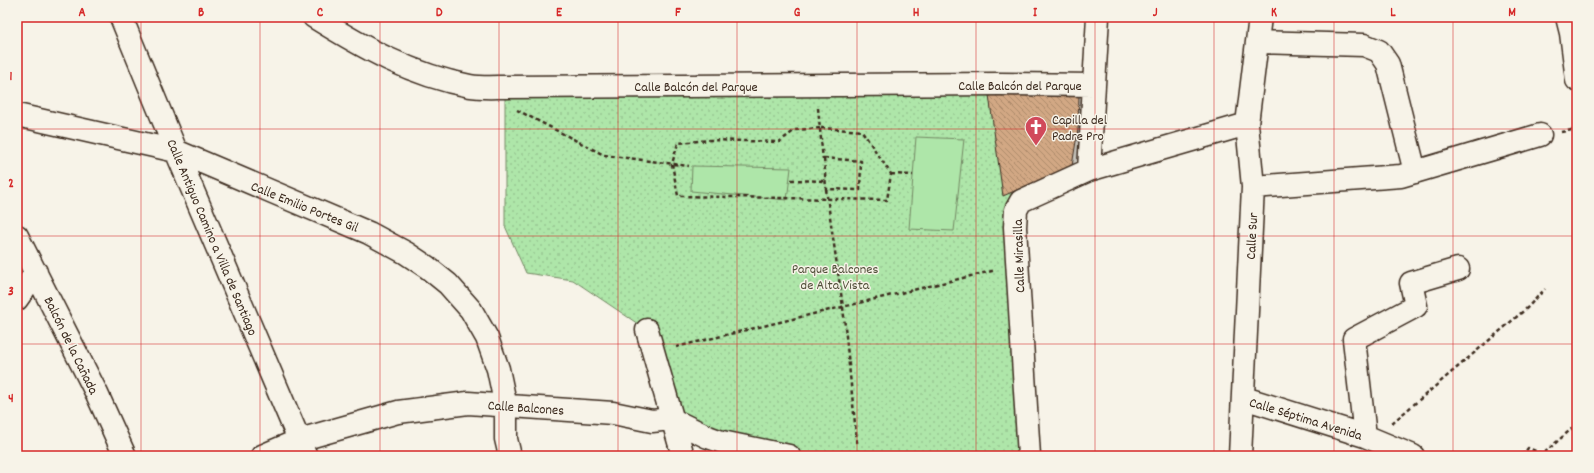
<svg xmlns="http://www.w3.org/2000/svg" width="1594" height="473" font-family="Dekko,sans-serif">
<defs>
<pattern id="grass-dots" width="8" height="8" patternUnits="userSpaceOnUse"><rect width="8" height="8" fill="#aee6a9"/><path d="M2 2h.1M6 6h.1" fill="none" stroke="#97c591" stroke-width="1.8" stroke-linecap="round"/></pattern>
<pattern id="building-back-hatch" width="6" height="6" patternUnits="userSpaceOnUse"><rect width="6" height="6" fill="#d2a884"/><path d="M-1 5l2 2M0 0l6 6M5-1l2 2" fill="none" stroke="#ac896b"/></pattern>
</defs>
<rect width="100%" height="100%" fill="#f7f3e8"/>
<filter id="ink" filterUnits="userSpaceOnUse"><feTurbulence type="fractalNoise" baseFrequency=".025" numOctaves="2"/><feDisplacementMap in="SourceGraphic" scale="8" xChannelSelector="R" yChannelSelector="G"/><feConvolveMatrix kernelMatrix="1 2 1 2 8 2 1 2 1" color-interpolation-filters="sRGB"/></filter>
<g filter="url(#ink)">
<!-- grass -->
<path fill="url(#grass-dots)" stroke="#748864" d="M505 95H989L1016 214 1029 456H789L671 419 647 330 573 280 526 273 505 226Z"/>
<!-- garden -->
<path fill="#aee6a9" stroke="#748864" d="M916 137 964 139 954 231 909 229Z
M692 166 791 168 787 200 691 191Z"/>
<!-- shadow -->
<path fill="#0003" d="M1093 81 1086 151 1072 166 990 95Z"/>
<!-- building -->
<path fill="url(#building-back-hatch)" stroke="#3b2a1e" d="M989 95H1079L1078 129 1072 166 1003 196Z"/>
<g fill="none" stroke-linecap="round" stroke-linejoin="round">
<!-- minor casing -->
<g stroke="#3b2a1e" stroke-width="25">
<path id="minor" d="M121 17 176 151 306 456
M314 17C364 48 411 75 470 86 481 88 495 87 506 87L1000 84 1094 85
M1567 17 1571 33 1577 80
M1258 42 1364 45 1379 51 1388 64 1415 172
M17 115 176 151 369 233 406 253 427 267 448 284 471 310 487 338 498 369 506 407V439L510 456
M1089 170 1098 17
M1253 187 1401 176 1540 135
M17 236 97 394 125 456
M17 299 36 272
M647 330 683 456
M1244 398 1365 436 1413 456
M1365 436 1354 339 1416 306 1411 283 1458 269
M262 456 299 440 398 412 468 403 613 413 652 421 671 419 708 437 722 442 789 456
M1029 456 1015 227 1016 210 1021 201 1089 170 1247 124
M1240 456 1253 187 1247 124 1260 17"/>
</g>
<!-- path -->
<path stroke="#3b2a1e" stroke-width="2.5" stroke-dasharray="4 3" stroke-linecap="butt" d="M818 108 823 160
M517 110 604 155 689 166
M821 128 862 131 891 174 887 200 678 196 672 164 678 143 710 140 779 142 795 130Z
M1561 132 1577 129
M824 158 861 161 860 190 826 189Z
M891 174 913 175
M791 180 825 181 824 179
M826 189 843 307 857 443
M676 347 996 270
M1392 423 1527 308 1545 289
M1522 456 1528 448 1543 454 1577 424"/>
<!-- minor -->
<use href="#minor" stroke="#f7f3e8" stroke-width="22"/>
</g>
</g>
<!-- grid -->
<path fill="none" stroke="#d62828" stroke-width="1" stroke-opacity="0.55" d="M141 17V456M260 17V456M380 17V456M499 17V456M618 17V456M737 17V456M857 17V456M976 17V456M1095 17V456M1214 17V456M1334 17V456M1453 17V456M17 129H1577M17 236H1577M17 344H1577"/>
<!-- icons -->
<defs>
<g id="church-pin" transform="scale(1.15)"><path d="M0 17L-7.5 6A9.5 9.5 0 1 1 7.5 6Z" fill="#d1495b" stroke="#f7f3e8"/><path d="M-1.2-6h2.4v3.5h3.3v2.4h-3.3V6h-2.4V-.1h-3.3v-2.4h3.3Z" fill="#fff"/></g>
</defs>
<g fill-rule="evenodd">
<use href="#church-pin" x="1036" y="127"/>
</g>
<g text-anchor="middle" stroke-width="3" stroke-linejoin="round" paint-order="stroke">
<!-- street labels -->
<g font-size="14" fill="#3b2a1e" stroke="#f7f3e8">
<text x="1020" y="90">Calle Balcón del Parque</text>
<text x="696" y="91">Calle Balcón del Parque</text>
<text transform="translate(305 206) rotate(22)" y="5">Calle Emilio Portes Gil</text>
<text transform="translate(1251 236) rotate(-87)" y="5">Calle Sur</text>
<text transform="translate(213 237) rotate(67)" y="5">Calle Antiguo Camino a Villa de Santiago</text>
<text transform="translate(1018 256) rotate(-92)" y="5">Calle Mirasilla</text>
<text transform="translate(72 345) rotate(64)" y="5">Balcón de la Cañada</text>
<text transform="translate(526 407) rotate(4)" y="5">Calle Balcones</text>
<text transform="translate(1306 418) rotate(17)" y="5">Calle Séptima Avenida</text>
</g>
<!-- poi labels -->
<g font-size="14" fill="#3b2a1e" stroke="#f7f3e8" text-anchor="start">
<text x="1052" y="124">Capilla del<tspan x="1052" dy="16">Padre Pro</tspan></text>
</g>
<!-- park labels -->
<g font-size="14" fill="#52503a" stroke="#f7f3e8">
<text x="835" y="273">Parque Balcones<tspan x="835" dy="16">de Alta Vista</tspan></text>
</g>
</g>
<!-- margin -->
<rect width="1594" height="473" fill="none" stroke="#f7f3e8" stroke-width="44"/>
<rect x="22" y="22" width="1550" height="429" fill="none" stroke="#d62828" stroke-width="1.5"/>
<g font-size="13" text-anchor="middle" font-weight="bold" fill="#d62828">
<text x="82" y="16">A</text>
<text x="201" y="16">B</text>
<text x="320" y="16">C</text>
<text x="439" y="16">D</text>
<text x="559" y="16">E</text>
<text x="678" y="16">F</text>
<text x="797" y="16">G</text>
<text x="916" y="16">H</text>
<text x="1035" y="16">I</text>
<text x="1155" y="16">J</text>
<text x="1274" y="16">K</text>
<text x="1393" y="16">L</text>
<text x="1512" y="16">M</text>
<text x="11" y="80">1</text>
<text x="11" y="187">2</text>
<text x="11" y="295">3</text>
<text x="11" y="402">4</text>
</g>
</svg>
